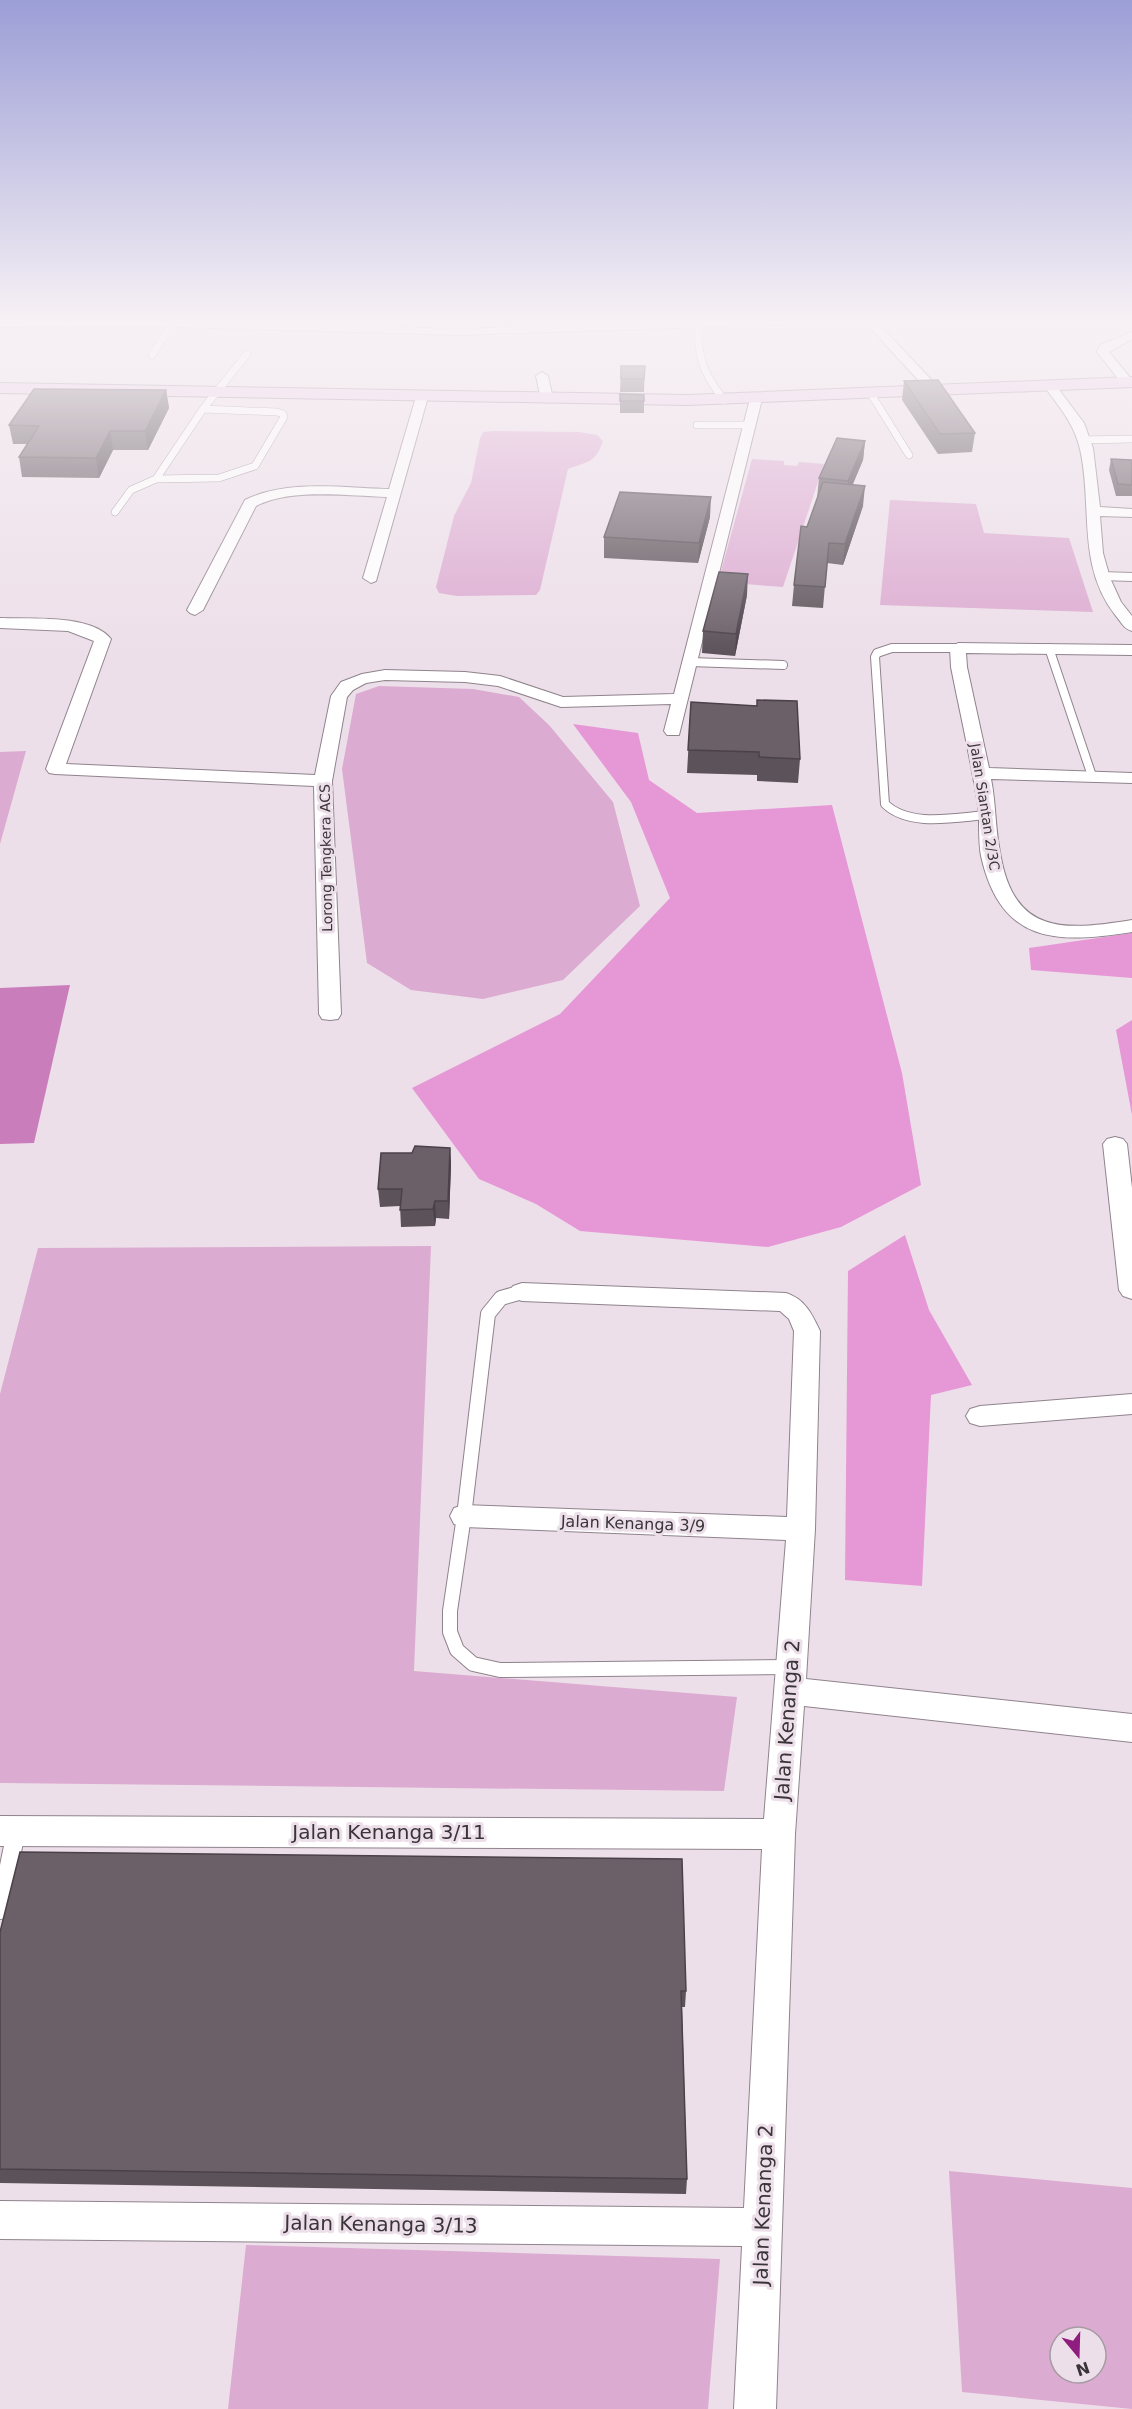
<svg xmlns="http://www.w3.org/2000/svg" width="1132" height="2409" font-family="'DejaVu Sans',sans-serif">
<rect width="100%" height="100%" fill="#eddfe9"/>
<!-- green -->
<path fill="#dcabd1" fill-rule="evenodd" d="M493 431 579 432 597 435 603 441C595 464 588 461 568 469L540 590 536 595 457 596 439 593 436 587 454 516 471 483 480 438 483 432Z
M752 459 784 461V465L797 466 799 462 824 464 783 587 718 582Z
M890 500 976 504 984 533 1069 538 1093 612 880 605Z
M379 686 473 689 519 697 549 725 613 802 640 906 563 980 483 999 411 990 367 963 342 769 356 694Z
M26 751 0 844V752Z
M431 1246 414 1671 737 1697 724 1791 0 1783V1394L38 1248Z
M949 2171 1132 2188V2409L962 2392ZM1060 2337H1096V2373H1060Z
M246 2245 720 2259 708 2409H228Z"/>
<!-- forest -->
<path fill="#e697d6" d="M573 724 638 733 649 780 697 813 832 805 902 1073 921 1185 841 1227 768 1247 580 1231 536 1204 479 1179 412 1088 560 1014 670 898 631 802Z
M1132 933V978L1031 970 1029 948Z
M1132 1020V1115L1116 1030Z
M905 1235 929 1310 972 1385 931 1395 922 1586 845 1580 848 1271Z"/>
<!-- water -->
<path fill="#ca7dbb" d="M70 985 34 1143 0 1144V988Z"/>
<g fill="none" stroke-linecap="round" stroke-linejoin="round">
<!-- lane-far3 casing -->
<g stroke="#8f838c" stroke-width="8">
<path id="lane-far3" d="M698 325C698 359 703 373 724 400
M152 355 173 323
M871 394 909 455
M203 409 277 412 283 414 284 417 255 466 219 478 156 479Z
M203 409 247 354
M697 425H750
M1082 440 1132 439
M115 512 131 490 156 479"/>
</g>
<!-- lane-far2 casing -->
<g stroke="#8f838c" stroke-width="10">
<path id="lane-far2" d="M1101 576 1132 577
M958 648H892L877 653 875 657 885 804C910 828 957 817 988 815
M1049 648 1092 776
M690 662 783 665"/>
</g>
<!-- lane-far1 casing -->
<g stroke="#8f838c" stroke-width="16">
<path id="lane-far1" d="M522 1292 501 1298 488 1314 464 1516 450 1611V1632L457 1650 473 1664 500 1670 790 1667"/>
</g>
<!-- lane casing -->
<g stroke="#8f838c" stroke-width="20">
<path id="lane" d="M0 1910 16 1832"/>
</g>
<!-- street casing -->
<g stroke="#8f838c" stroke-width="2">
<path id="street" d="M784 318H818L816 320 794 324 459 335 148 326 0 327V321L148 320 459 329Z
M861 318H873L939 388 941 391 939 394H931Z
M1132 332V339L1109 352 1132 380 1131 385H1123L1097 352 1100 345Z
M542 372 548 376 553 399 547 403 541 399 536 376Z
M1050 382 1054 383 1084 423 1093 448 1100 507 1132 509V517L1100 516 1103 553 1110 578 1121 602 1132 616V631C1124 629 1121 622 1116 616 1076 566 1093 506 1080 449 1074 423 1059 407 1044 386Z
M422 393 428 397 376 581 371 583 363 578 387 497C348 496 291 488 256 506L203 610 195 615 190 613 187 610 245 500C287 479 343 488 389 489L416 397Z
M756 395 762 399 679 735H667L664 731 671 704 561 707 498 686 465 682 385 680 366 683 353 690 347 697 332 781 341 1014 338 1019 330 1020 322 1019 319 1014 314 786 55 774 49 773 46 769 94 641 68 631 0 628V618C29 619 92 614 111 639L66 764 315 775 331 696 341 682 362 674 385 670 465 672 500 676 563 697 674 694 750 399Z
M958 643 1132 645V655L966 653 967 667 989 768 1132 773V783L991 779C996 803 995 828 1000 852 1013 935 1064 931 1132 920V932C1056 944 1001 944 981 856 978 839 980 822 978 806 971 759 960 713 951 667L950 648Z
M1115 1137 1123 1139 1127 1144 1132 1188V1299L1123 1296 1119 1290 1103 1144 1107 1139Z
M522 1283 786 1293C805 1299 812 1314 820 1331L815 1529 806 1679 1132 1714V1742L804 1706 795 1834 776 2409H734L742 2246 0 2239V2201L744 2208 762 1849 0 1846V1816L764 1819 786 1540 464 1527 454 1524 450 1516 454 1508 464 1505 787 1517 794 1331 789 1319 780 1311 522 1301 513 1298 509 1292 513 1286Z
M1132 1394V1414L980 1426 970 1423 966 1416 970 1409 980 1406Z"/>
</g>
<!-- secondary casing -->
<g stroke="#8f838c" stroke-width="2">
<path id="secondary" d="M1132 377V387L687 405 0 393V383L687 395Z"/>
</g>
<!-- lane-far3 -->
<use href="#lane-far3" stroke="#fff" stroke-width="7"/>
<!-- lane-far2 -->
<use href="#lane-far2" stroke="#fff" stroke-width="8"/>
<!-- lane-far1 -->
<use href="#lane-far1" stroke="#fff" stroke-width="14"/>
<!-- lane -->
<use href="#lane" stroke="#fff" stroke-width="18"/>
<!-- street -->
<use href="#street" fill="#fff" fill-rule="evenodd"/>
<!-- secondary -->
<use href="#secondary" fill="#edcde8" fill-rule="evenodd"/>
</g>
<!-- wall -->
<path fill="#5c5259" d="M621 366H645L644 392H620Z
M904 381 975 433 972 452 938 454 902 400Z
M166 390 169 408 148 450H113L99 478 22 477 19 457 27 444H13L9 425Z
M620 394 644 395V413H620Z
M865 441 863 460 852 485 863 506 843 565 827 563 823 608 792 606 794 585 807 527 817 498 819 478Z
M1111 459 1132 460V496H1116L1109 470Z
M710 517 698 563 604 558V537Z
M747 595 735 656 702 653 703 631Z
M757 700 800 759 798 783 757 781V775L687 773 691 702 757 706Z
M450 1148 451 1165 449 1219 436 1218 435 1226 401 1227 400 1206 380 1207 378 1189 412 1153Z
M0 1932 686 1991 685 2007H682L687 2179 686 2194 0 2183Z"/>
<!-- shaded-wall -->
<path fill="#4b4249" d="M166 390 169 408 148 450 145 431Z
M110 431 113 450 99 478 96 458Z
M865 441 863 460 846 501 848 481Z
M865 486 863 506 843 565 845 544Z
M711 497 710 517 698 563 699 543Z
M748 574 747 595 735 656 736 634Z
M450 1148 451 1165 449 1219 448 1201Z
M435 1201 436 1218 435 1226 433 1209Z"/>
<!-- building -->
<path fill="#6b5f68" stroke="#4b4249" stroke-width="1.5" d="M621 366H645L644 379H621Z
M938 380 975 433 940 434 904 381Z
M34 389 166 390 145 431H110L96 458 19 457 39 426 9 425Z
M620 394 644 395V401H620Z
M837 438 865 441 848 481 819 478Z
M1111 459 1132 460V485L1118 484Z
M823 482 865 486 845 544 829 543 825 587 794 585 801 526 807 527Z
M620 492 711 497 699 543 604 537Z
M719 572 748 574 736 634 703 631Z
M757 700 797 701 800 759 759 757V752L688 750 691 702 757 706Z
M415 1146 450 1148 448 1201H435L433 1209 400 1210 402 1189H378L381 1153H412Z
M20 1852 682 1859 686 1991H681L687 2179 0 2169V1932Z"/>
<!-- sky -->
<linearGradient id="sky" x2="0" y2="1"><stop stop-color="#9c9ed6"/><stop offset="0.49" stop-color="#f7f1f5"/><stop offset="1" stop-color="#f7f1f5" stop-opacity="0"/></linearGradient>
<rect width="1132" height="655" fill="url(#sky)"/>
<g text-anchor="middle" stroke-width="6" stroke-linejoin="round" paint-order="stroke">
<!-- far-street labels -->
<g font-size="14" fill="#393438" stroke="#eddfe9">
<text transform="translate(985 807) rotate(81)" y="5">Jalan Siantan 2/3C</text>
<text transform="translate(326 858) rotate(-91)" y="5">Lorong Tengkera ACS</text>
</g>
<!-- street labels -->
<g font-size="16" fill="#393438" stroke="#eddfe9">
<text transform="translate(633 1523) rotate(2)" y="6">Jalan Kenanga 3/9</text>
</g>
<!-- near-street labels -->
<g font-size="20" fill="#393438" stroke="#eddfe9">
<text transform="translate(787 1720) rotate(-86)" y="7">Jalan Kenanga 2</text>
<text x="389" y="1839">Jalan Kenanga 3/11</text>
<text transform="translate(763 2205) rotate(-88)" y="7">Jalan Kenanga 2</text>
<text transform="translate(381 2224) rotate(1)" y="7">Jalan Kenanga 3/13</text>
</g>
</g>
<!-- north arrow -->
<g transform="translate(1078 2355) rotate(161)"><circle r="28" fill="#eddfe9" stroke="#a59ba2" stroke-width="1.5"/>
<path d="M0-4.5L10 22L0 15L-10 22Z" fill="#8e1d7f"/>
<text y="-9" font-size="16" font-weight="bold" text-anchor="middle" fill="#393438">N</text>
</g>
</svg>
